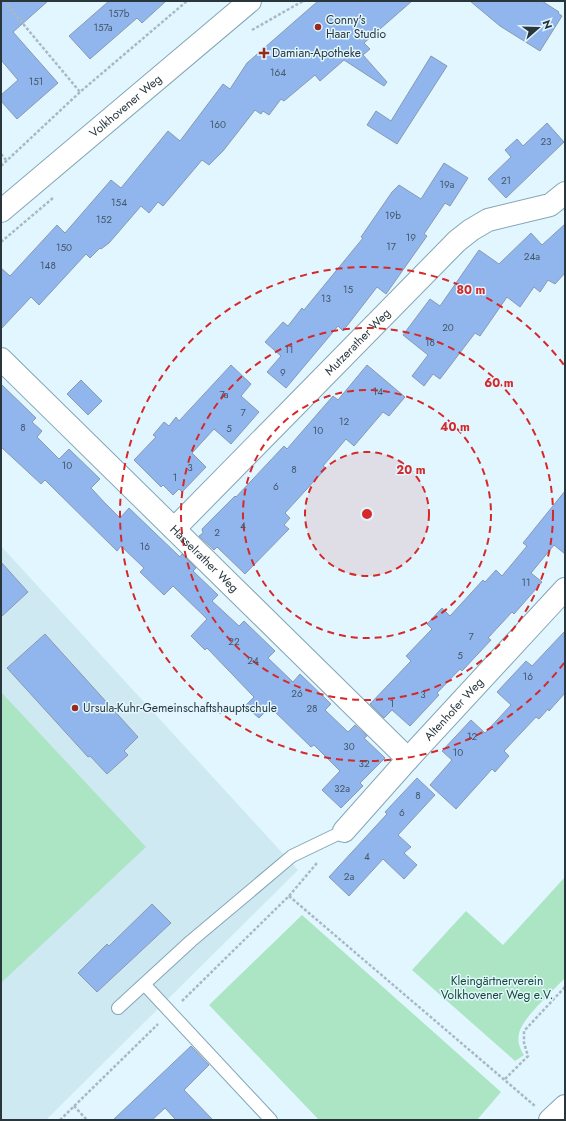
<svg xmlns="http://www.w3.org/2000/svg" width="566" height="1121" font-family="Jost,sans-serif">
<rect width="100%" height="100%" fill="#e1f6ff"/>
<!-- built -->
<path fill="#cfe9f3" d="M1 546 298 870 46 1120H1Z"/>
<!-- green -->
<path fill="#ace5c3" d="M1 692 146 847 1 983Z
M565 877V978C554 990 521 1019 519 1034 517 1041 520 1049 524 1055L515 1061 412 970 466 911 503 945Z
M302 915 501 1092 477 1120H319L209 1005Z"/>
<!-- building -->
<path fill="#91b6ee" stroke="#8899b2" d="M1 1H48L13 32 58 83 17 119 1 101V95L18 80 1 60Z
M109 1H166L142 23 137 18 90 59 69 36Z
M318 1H412L364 43 370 49 363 55 387 82 384 86 344 60 320 81 315 75 284 101 281 99 269 115 263 111 261 114 255 110 223 151 209 165 202 160 163 206 158 202 149 213 141 206 109 243 101 249 100 248 90 258 86 254 39 305 31 297 1 329V268L10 276 57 225 65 233 111 180 121 188 168 131 180 141 223 84 230 89 247 63Z
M470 1H542L559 12 558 13 562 16 540 51 500 26Z
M431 56 447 66 397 144 367 125 376 111 391 121Z
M547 123 564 142 506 198 488 179 511 157 505 150 517 139 523 146Z
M444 163 468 178 450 206 445 203 424 234 427 236 386 294 377 287 343 331 338 326 286 388 267 372 281 356 265 342 283 322 288 326 302 308 304 310 363 238 361 237 392 192 399 185 421 199Z
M565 224V273L555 284 548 280 540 292 534 287 520 307 507 297 480 336 475 333 440 379 433 374 424 386 412 376 428 355 403 335 430 299 440 306 479 250 499 264 531 233 542 245Z
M231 365 251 384 241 396 259 412 231 444 214 429 192 453 206 467 182 492 179 489 173 495 163 485 161 487 134 460 156 437 153 435 164 422 169 426 176 417 179 421Z
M367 365 405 397 389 416 383 412 354 446 346 439 323 466 326 468 285 513 290 518 284 525 289 529 245 574 217 547 214 550 199 536 203 533 202 529 235 496 236 497 284 446 287 449 333 396 338 400Z
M81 380 102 401 88 415 67 394Z
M1 384 36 418 32 422 42 431 37 437 59 459 69 449 100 479 91 488 105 503 120 518 129 508 180 557 182 554 196 568 193 571 218 595 212 601 239 626 244 621 275 651 268 658 293 682 300 674 331 704 325 710 348 732 355 725 367 736 364 738 385 758 360 783 363 786 341 808 322 790 340 771 314 745 311 747 270 707 259 718 245 706 254 697 207 648 205 650 191 636 207 619 173 586 164 595 140 572 144 568 121 546 117 551 45 480 41 484 1 447Z
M565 491V554L554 545 531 573 542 582 514 614 512 612 488 638 491 640 462 671 460 669 437 693 439 695 410 726 392 710 384 718 370 704 411 661 406 656 432 629 427 624 442 608 450 616 483 580 485 582 496 570 502 576 527 546 523 543Z
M1 562 28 592 1 617Z
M565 631V693L549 711 548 709 539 719 536 717 504 751 509 756 495 772 492 769 456 809 430 785 452 760 442 751 471 720 485 733 511 705 497 692 526 661 532 666Z
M45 634 138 737 124 751 128 755 107 774 90 756 88 757 7 668Z
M417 778 435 795 398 835 411 847 404 853 417 865 404 879 383 859 349 896 329 877 387 814 385 812Z
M152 904 171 923 97 992 78 973 107 944 109 946Z
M191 1046 209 1065 184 1090 213 1120H176L165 1108 152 1120H113Z"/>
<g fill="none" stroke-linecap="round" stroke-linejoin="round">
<!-- lane casing -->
<g stroke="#84a6b4" stroke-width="14">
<path id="lane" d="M144 984 271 1120
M118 1008 191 941 292 856 344 831"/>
</g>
<!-- street casing -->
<g stroke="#84a6b4" stroke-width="24">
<g id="street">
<path id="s1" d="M1 359 408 759"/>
<path id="s2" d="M174 529 457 241 471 230 488 220 550 205 565 193"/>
<path id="s3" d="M344 831 408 759 565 589"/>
<path d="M550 1120 565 1106"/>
</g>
</g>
<!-- secondary casing -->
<g stroke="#84a6b4" stroke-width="24">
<g id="secondary">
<path id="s4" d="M1 211 250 1"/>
</g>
</g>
<!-- path -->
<path stroke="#a7bac2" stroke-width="2.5" stroke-dasharray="3 2" stroke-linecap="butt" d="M4 1 80 92
M252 30 303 1
M1 154 6 160
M1 166 80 92 187 1
M1 242 53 198
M289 896 535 1106
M182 1001 289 896 317 863
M505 1079 528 1056 524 1043V1031L565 987
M74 1106 87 1120
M60 1120 158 1024"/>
<!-- lane -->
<use href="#lane" stroke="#fff" stroke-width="12"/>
<!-- street -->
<use href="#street" stroke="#fff" stroke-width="22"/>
<!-- secondary -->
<use href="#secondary" stroke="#fff" stroke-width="22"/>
</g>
<!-- distance rings -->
<circle cx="367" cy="514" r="62" fill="#d62828" fill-opacity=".12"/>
<g fill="none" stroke="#d62828" stroke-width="2" stroke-dasharray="7 5">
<circle cx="367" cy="514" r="62"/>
<circle cx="367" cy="514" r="124"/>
<circle cx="367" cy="514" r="186"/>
<path d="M564 663A247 247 0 1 1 564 365"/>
</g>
<!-- markers -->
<g fill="#952b1b" stroke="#e1f6ff" stroke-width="1.5">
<circle cx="318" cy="27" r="4"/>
<path d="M262 47h4v4h4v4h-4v4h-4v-4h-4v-4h4z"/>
<circle cx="75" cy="708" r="4"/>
</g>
<g text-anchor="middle" stroke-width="3" stroke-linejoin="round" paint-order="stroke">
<!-- number labels -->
<g font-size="10" fill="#435769">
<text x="119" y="17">157b</text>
<text x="103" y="31">157a</text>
<text x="278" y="76">164</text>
<text x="36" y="85">151</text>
<text x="218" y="128">160</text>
<text x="546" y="145">23</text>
<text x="506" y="184">21</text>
<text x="447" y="188">19a</text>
<text x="119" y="206">154</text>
<text x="393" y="219">19b</text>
<text x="104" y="223">152</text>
<text x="411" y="241">19</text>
<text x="391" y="250">17</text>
<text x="64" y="251">150</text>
<text x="532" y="260">24a</text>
<text x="48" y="269">148</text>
<text x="348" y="293">15</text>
<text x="326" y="302">13</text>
<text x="448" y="331">20</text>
<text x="430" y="346">18</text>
<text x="289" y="353">11</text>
<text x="283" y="376">9</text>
<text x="378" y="395">14</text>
<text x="224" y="398">7a</text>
<text x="243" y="416">7</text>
<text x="344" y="425">12</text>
<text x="23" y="431">8</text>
<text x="229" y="432">5</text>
<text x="318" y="434">10</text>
<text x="67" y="469">10</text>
<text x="190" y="471">3</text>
<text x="294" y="473">8</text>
<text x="175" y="481">1</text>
<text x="276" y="490">6</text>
<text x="243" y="529">4</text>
<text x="217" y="536">2</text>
<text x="145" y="550">16</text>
<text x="526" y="586">11</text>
<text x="471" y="640">7</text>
<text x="234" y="645">22</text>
<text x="460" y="659">5</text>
<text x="253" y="664">24</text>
<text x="528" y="680">16</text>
<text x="297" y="697">26</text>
<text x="423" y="698">3</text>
<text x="392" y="707">1</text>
<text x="312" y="712">28</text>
<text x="472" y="740">12</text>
<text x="349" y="750">30</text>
<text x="458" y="756">10</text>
<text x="364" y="767">32</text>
<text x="342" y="792">32a</text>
<text x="418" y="799">8</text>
<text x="402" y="816">6</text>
<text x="367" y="860">4</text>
<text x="349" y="880">2a</text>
</g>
<!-- poi labels -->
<g font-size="12" fill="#29373d" stroke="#e1f6ff" text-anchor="start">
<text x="326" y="24">Conny's<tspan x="326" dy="14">Haar Studio</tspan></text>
<text x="272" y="57">Damian-Apotheke</text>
<text x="83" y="712">Ursula-Kuhr-Gemeinschaftshauptschule</text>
</g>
<!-- street labels -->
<g font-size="12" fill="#29373d" stroke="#e1f6ff">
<text dy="4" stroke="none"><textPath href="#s4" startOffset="163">Volkhovener Weg</textPath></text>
<text dy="4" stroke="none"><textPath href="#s2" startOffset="262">Mutzerather Weg</textPath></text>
<text dy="4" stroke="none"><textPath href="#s1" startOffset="285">Hasselrather Weg</textPath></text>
<text dy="4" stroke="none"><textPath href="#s3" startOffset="164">Altenhofer Weg</textPath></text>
</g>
<!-- park labels -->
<g font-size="12" fill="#154b31" stroke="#e1f6ff">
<text x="497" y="985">Kleingärtnerverein<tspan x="497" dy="14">Volkhovener Weg e.V.</tspan></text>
</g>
</g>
<circle cx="367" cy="514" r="6" fill="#d62828" stroke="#e1f6ff" stroke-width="2"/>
<g font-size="12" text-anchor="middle" font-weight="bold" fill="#d62828" stroke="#e1f6ff" stroke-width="3" stroke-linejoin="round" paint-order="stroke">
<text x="471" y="294">80 m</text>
<text x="499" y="387">60 m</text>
<text x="455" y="431">40 m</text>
<text x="411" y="474">20 m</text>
</g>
<!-- border -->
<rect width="566" height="1121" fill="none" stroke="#29373d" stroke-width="4"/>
<!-- north arrow -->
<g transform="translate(538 28) rotate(70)" stroke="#e1f6ff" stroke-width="3" paint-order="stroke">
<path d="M0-3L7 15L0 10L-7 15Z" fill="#29373d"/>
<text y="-6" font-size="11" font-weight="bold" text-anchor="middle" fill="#29373d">N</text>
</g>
</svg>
